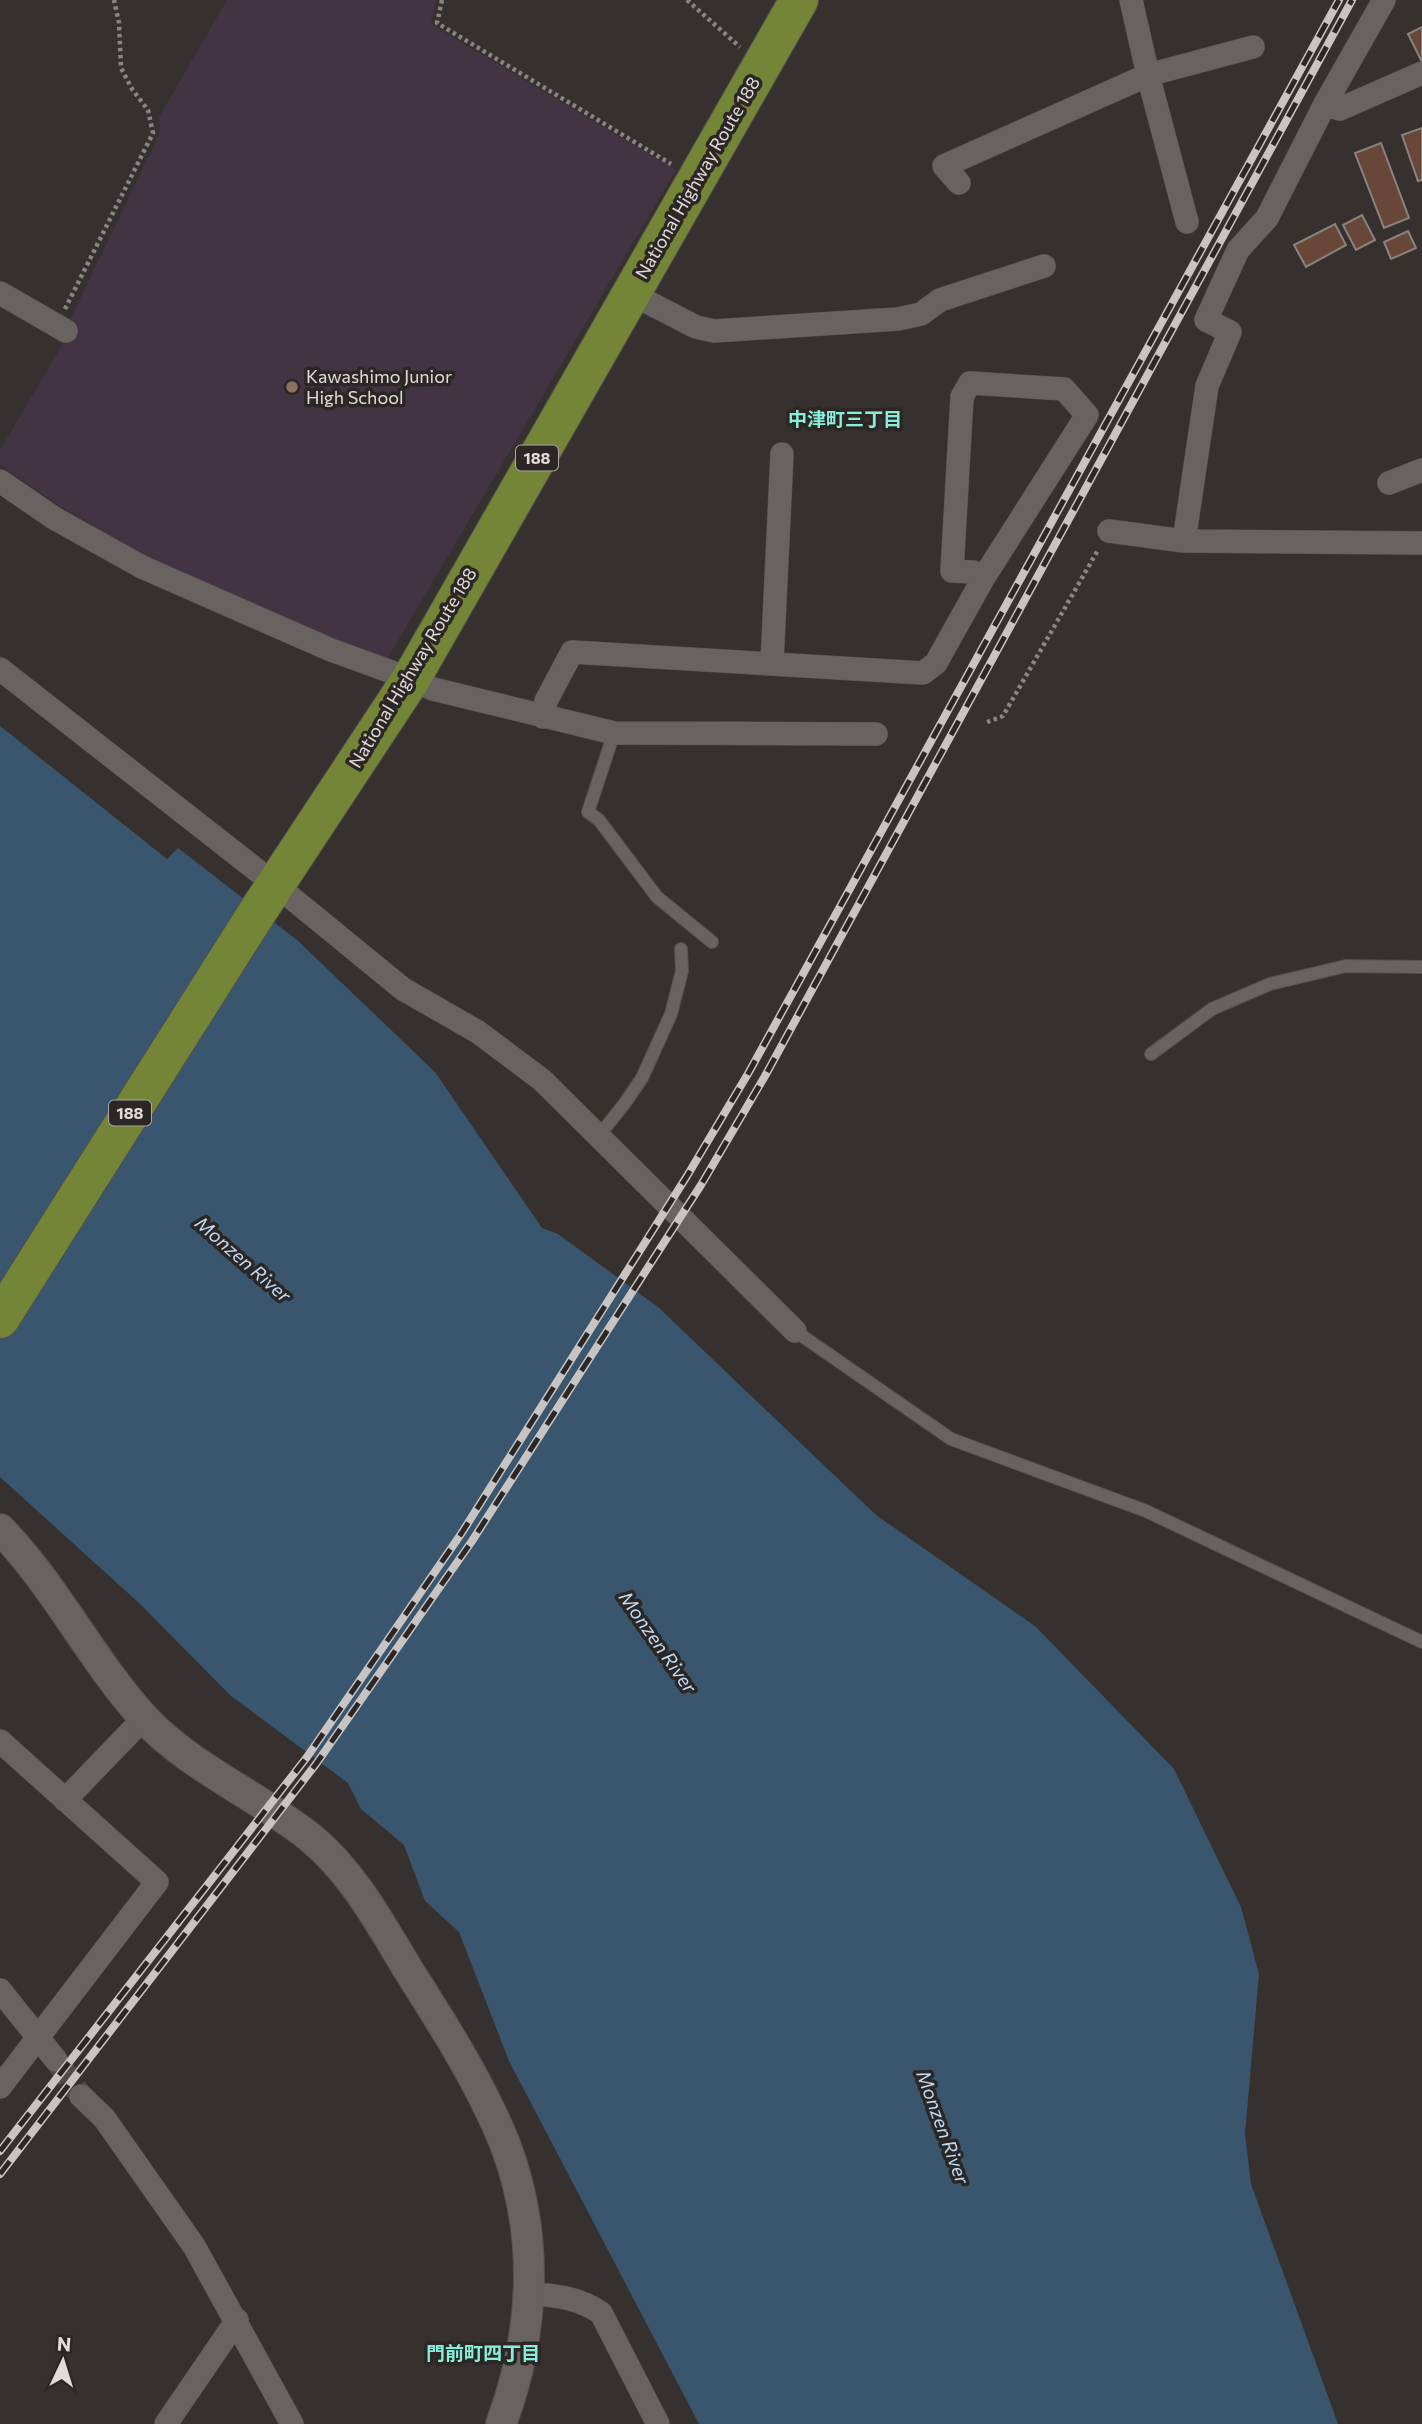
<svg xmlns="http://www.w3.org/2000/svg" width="1422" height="2424" font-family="Commissioner,'Noto Sans JP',sans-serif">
<rect width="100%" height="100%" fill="#36312e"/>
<!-- education -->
<path fill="#423442" d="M227 0H436L431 24 676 170 386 661 156 563 60 506 0 465V450L74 325 70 320 160 133 159 117Z"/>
<!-- water -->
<path fill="#39566e" d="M0 726 167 859 178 848 297 940 435 1072 542 1228 558 1234 658 1307 876 1515 1035 1626 1174 1769 1241 1907 1259 1974 1245 2134 1251 2184 1338 2424H699L509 2061 459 1932 425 1901 404 1845 361 1809 348 1783 231 1696 139 1603 0 1477Z"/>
<!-- building -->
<path fill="#684638" stroke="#898380" stroke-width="2" d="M1422 27V62L1408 34Z
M1422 128V180L1418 181 1402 135Z
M1381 143 1409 218 1384 228 1355 153Z
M1362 215 1375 240 1356 250 1343 225Z
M1335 224 1346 245 1306 267 1294 245Z
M1408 231 1416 248 1391 259 1384 242Z"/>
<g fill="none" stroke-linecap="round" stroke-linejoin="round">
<!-- minor-tunnel -->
<path stroke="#504b48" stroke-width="23" stroke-dasharray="23 11" stroke-linecap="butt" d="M56 2060 81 2096"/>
<!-- service casing -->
<g stroke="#54504e" stroke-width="14">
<path id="service" d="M614 733 588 812 599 820 657 897 712 942
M1151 1054 1212 1009 1270 984 1346 966 1422 967
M598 1137 625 1103 642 1078 671 1014 682 971 681 949
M795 1331 951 1439 1146 1511 1422 1642"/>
</g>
<!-- minor casing -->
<g stroke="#54504e" stroke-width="24">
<path id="minor" d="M1131 0 1148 75 1187 222
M1384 0 1325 104 1267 218 1238 250 1206 320 1230 332 1207 386 1184 541 1422 543
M1325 104 1340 109 1422 73
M959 183 944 166 1148 75 1253 47
M0 293 66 331
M632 294 696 327 714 331 898 319 921 314 940 300 1044 266
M0 481 54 518 142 567 331 650 411 679 433 689 614 733 876 734
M1389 483 1422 470
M1109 531 1184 541
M772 663 782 454
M0 669 277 886 403 989 478 1032 542 1080 795 1331
M543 717 546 701 572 652 923 673 936 663 984 577 1087 415 1064 389 970 383 962 397 952 571 973 572 984 577
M0 1741 157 1882 0 2087
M65 1800 144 1718
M0 1990 56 2060
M81 2096 104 2118 194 2246 292 2424
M530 2294C556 2295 579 2298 601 2313L658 2424
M166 2424 237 2320"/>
</g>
<!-- tertiary casing -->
<g stroke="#54504e" stroke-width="32">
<path id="tertiary" d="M0 1529C55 1585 90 1658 143 1717 190 1768 258 1795 312 1839 354 1874 381 1925 409 1971 444 2026 481 2084 505 2144 540 2236 535 2333 501 2424"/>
</g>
<!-- trunk casing -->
<g stroke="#54504e" stroke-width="40">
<path id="trunk" d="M0 1319 260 908 411 679 799 0"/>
</g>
<!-- path -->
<path stroke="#8a8583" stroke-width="4.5" stroke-dasharray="3.5 3.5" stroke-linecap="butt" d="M442 0 437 23 671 164
M687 0 740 47
M65 309 153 133 148 110 132 89 121 68 119 23 114 0
M987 722 1003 716 1098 550"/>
<!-- service -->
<use href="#service" stroke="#686260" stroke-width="12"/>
<!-- minor -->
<use href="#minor" stroke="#686260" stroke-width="23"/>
<!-- tertiary -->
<use href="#tertiary" stroke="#686260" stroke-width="30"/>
<!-- trunk -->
<use href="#trunk" stroke="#758537" stroke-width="38"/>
<!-- rail casing -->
<g stroke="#c8c4c3" stroke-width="8">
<path id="rail" d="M0 2151 307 1757 461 1534 687 1176 749 1072 1339 0
M0 2174 316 1764 472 1541 701 1185 765 1076 1352 0"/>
</g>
<!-- rail -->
<use href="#rail" stroke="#2c2725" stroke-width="5" stroke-dasharray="16" stroke-linecap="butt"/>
</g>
<!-- markers -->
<circle fill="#8d6e63" stroke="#2c2725" stroke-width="2.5" cx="292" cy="387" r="7"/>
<g text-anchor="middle" stroke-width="7" stroke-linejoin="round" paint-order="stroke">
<!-- shield labels -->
<g fill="#2c2725" stroke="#aaa6a4" stroke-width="2">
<rect x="516" y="445.5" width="42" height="25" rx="5"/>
<rect x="109" y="1100.5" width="42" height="25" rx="5"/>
</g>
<g font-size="16" font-weight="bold" fill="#e0dcdb">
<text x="537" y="464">188</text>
<text x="130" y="1119">188</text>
</g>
<!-- street labels -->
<g font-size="18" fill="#e0dcdb" stroke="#2c2725">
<text transform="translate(698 178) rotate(-60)" y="6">National Highway Route 188</text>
<text transform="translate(413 668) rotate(-59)" y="6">National Highway Route 188</text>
</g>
<!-- poi labels -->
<g font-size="18" fill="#e0dcdb" stroke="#2c2725" text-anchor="start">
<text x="306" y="383">Kawashimo Junior<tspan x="306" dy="21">High School</tspan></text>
</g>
<!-- neighbourhood labels -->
<g font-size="19" font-weight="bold" fill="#87eedb" stroke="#2c2725">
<text x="845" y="426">中津町三丁目</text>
<text x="483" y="2360">門前町四丁目</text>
</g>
<!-- water labels -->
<g font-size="19" font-style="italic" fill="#bddcf7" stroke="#2c2725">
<text transform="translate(243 1259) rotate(41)" y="7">Monzen River</text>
<text transform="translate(658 1642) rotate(55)" y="7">Monzen River</text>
<text transform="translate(943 2127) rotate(70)" y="7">Monzen River</text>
</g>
</g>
<!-- north arrow -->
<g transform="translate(63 2361) rotate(4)" stroke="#2c2725" stroke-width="5" paint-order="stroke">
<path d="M0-5L12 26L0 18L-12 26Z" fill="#e0dcdb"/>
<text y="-10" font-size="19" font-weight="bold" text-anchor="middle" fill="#e0dcdb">N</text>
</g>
</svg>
